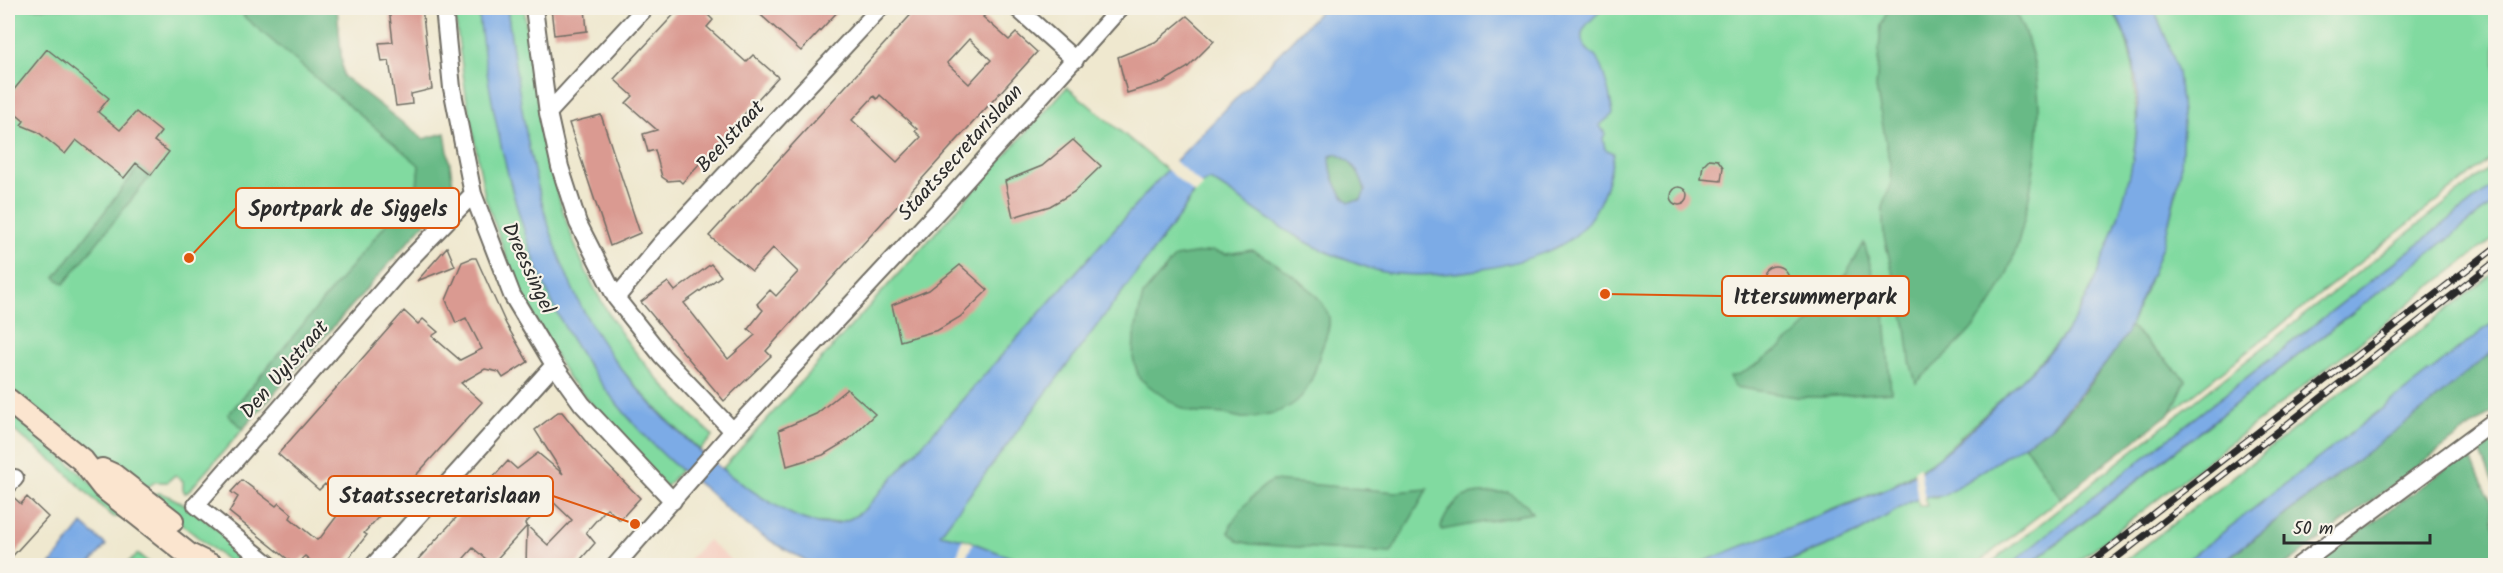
<svg xmlns="http://www.w3.org/2000/svg" width="2503" height="573" font-family="Kalam,sans-serif">
<rect width="100%" height="100%" fill="#f7f3e8"/>
<filter id="ink" filterUnits="userSpaceOnUse"><feTurbulence type="fractalNoise" baseFrequency=".0167" numOctaves="2"/><feDisplacementMap in="SourceGraphic" scale="12" xChannelSelector="R" yChannelSelector="G"/><feConvolveMatrix kernelMatrix="1 2 1 2 8 2 1 2 1" color-interpolation-filters="sRGB"/></filter>
<filter id="wash" filterUnits="userSpaceOnUse"><feTurbulence type="fractalNoise" baseFrequency=".008" numOctaves="4" result="noise"/><feDisplacementMap in="SourceGraphic" scale="24" xChannelSelector="R" yChannelSelector="G"/><feGaussianBlur stdDeviation="1.35" result="paint"/><feColorMatrix in="noise" values="0 0 0 0 0 0 0 0 0 0 0 0 0 0 0 0 0 1.4 0 .05"/><feComposite in="paint" operator="in"/></filter>
<g filter="url(#wash)">
<rect width="100%" height="100%" fill="#efe8cf"/>
<!-- built -->
<path fill="#f6d2c5" d="M708 540 731 560 741 565H684Z"/>
<!-- green -->
<path fill="#81daa0" stroke="#568266" stroke-width="1.5" d="M8 8H263L445 175 231 418 243 429 188 492 185 493 183 489V481L175 475 167 482H155L146 488 135 487 8 387Z
M454 8H478L494 110 511 186 540 273 669 460 681 470 666 487 569 379 519 292 485 197 466 95Z
M507 8H524C539 123 555 240 624 337 650 373 681 405 713 436L700 450C659 414 620 374 592 327 536 231 521 116 507 8Z
M1323 8H1330L1335 13 1342 8 1345 11 1349 8H2112L2125 36 2133 66 2137 127 2131 175 2119 220 2094 283 2072 324 2056 344 2023 379 1937 459 1890 487 1693 566H1031L964 539 939 535 1183 211 1271 64Z
M2153 8H2495V155L2171 412 2186 380 2130 326C2178 218 2208 120 2153 8Z
M1067 87 1167 170 866 508C822 548 758 500 722 469Z
M2495 164V184L2079 508 2017 561 2010 565 1987 566Z
M2495 202V237L2073 565 2028 566Z
M2495 272V321L2181 565 2119 566Z
M8 410 85 477 124 517H114L106 511 58 465 8 426Z
M2024 444 2061 498 1975 565 1778 566 1858 533 1910 502 1918 499 1919 506H1927L1924 497 1936 498 1948 492Z
M159 493C189 500 235 545 260 565H233L175 519 152 495Z
M138 554 152 565 126 564Z"/>
<!-- forest -->
<path fill="#68ba86" stroke="#4a7258" stroke-width="1.5" d="M250 8H337L343 76 423 139 445 133 454 190 243 429 228 415 417 187 419 165 243 16Z
M1889 8H2012C2049 66 2041 137 2028 202 2021 235 2013 266 1996 296 1976 331 1944 356 1916 383L1910 361 1906 327 1884 237 1882 207 1891 184 1890 164 1876 88 1881 25Z
M1337 154C1353 161 1361 175 1365 191L1361 200 1349 202C1336 192 1330 172 1330 157Z
M140 165 151 175 64 284 55 277Z
M1864 243 1885 317 1891 392 1821 397H1797L1735 387 1730 377C1745 374 1754 366 1766 358 1814 326 1837 292 1864 243Z
M1252 250C1274 261 1324 292 1329 318 1331 330 1322 345 1319 357 1310 390 1300 409 1264 415 1257 416 1249 419 1242 418 1236 417 1230 415 1224 414 1213 412 1198 415 1188 411 1171 404 1153 389 1139 378L1133 358 1134 336 1143 295 1175 257 1213 251 1226 254Z
M2130 326 2186 380 2171 412 2061 498 2024 444C2033 438 2043 433 2052 426 2074 406 2117 353 2130 326Z
M2495 349V409L2285 565 2218 566 2424 409Z
M2495 433V488L2478 446Z
M2468 453 2490 499 2495 531V565L2313 566Z
M1273 481 1396 492 1428 489 1391 553 1251 544 1238 541 1229 533C1229 520 1261 485 1273 481Z
M1508 492 1527 505 1532 513 1442 530 1441 526C1457 488 1471 494 1508 492Z"/>
<!-- water -->
<path fill="#7babe6" stroke="#536b88" stroke-width="1.5" fill-rule="evenodd" d="M478 8H507C520 104 533 204 575 294 612 374 689 451 763 498 797 519 832 539 866 508L1167 170 1323 8H1330L1335 13 1342 8 1345 11 1349 8H1551L1554 11 1559 8H1604C1592 19 1572 33 1587 49 1590 53 1595 55 1597 59 1606 75 1610 96 1613 114L1600 125 1605 134 1603 138 1605 149 1614 153C1609 182 1601 209 1580 231 1546 267 1418 285 1372 269 1348 261 1323 252 1301 239 1269 222 1241 198 1210 180 1195 186 1190 197 1183 211L940 534 963 539 1031 565H815C787 551 757 535 734 515 723 506 714 496 704 488 692 478 679 469 668 459 637 430 610 397 586 362 521 269 491 118 478 8ZM1337 154C1353 161 1361 175 1365 191L1361 200 1349 202C1336 192 1330 172 1330 156Z
M2112 8H2153L2169 45 2178 72 2183 124 2181 169 2167 231 2156 263 2126 335 2106 363 2051 427 1945 495 1923 497 1910 502 1858 533 1778 565 1693 566C1736 548 1780 531 1824 514 1857 501 1892 489 1923 469 1953 449 1979 422 2005 396 2028 374 2054 351 2072 323 2087 301 2096 277 2105 253 2135 179 2157 81 2112 8Z
M2495 184V202L2028 565H2010L2079 508Z
M2495 321V349L2424 409 2218 565H2181Z
M82 524 106 545 89 565H50Z"/>
<!-- pier -->
<path fill="#efe8cf" d="M1174 160 1203 186 1195 194 1165 168Z
M1920 467 1925 500 1918 502 1914 470Z
M963 539 973 543 962 565H954Z"/>
<g id="blocks">
<!-- building -->
<path fill="#da9a91" fill-rule="evenodd" d="M389 8H422L432 89 411 94 412 104 396 106 389 61 382 62 379 43 393 42Z
M551 8H585L587 31 554 35Z
M680 8H714L708 15 713 20 707 27 746 62 753 55 778 77 682 183 679 180 668 181 662 177 655 150 648 152 643 134 657 130 626 103 633 96 614 79Z
M753 8H841L801 51Z
M917 8H992L983 17 1009 40 1016 33 1037 52 766 351 771 356 724 401 641 302 668 282 675 291 711 264 721 276 684 303 728 359 755 335 748 329 763 310 757 304 770 290 776 296 798 272 773 248 752 271 709 236ZM969 39 991 60 969 84 947 63ZM880 95 917 129 915 131 921 137 897 162 852 120 874 96 877 99Z
M1187 16 1214 41 1187 68 1163 82 1127 93 1118 57 1155 42Z
M47 49 109 98 98 112 120 130 136 112 161 132 154 141 169 152 151 175 136 163 124 178 76 140 65 154 38 132 21 125 24 121 8 108V97Z
M601 115 640 233 610 246 569 123Z
M1073 140 1101 166 1074 192 1050 206 1013 217 1005 181 1042 166Z
M1709 159 1718 160 1723 167 1721 181 1701 179 1703 165Z
M1670 196a9 9 0 1 1 18 0a9 9 0 1 1-18 0Z
M447 247 455 266 417 281Z
M472 258H476L506 324 528 362 503 378 499 372 485 369 461 383 482 402 364 533 367 535 342 566H317L305 556 295 565 229 512 238 497 231 492 242 480 276 506 279 503 292 514 290 518 317 540 321 537 346 504 325 484 319 490 278 454 404 311 418 324 423 319 438 332 432 336 460 360 482 349 466 318 456 323 446 300 462 262Z
M960 265 988 290 960 317 938 330 900 341 892 305 929 290Z
M1762 279a13 13 0 1 1 26 0a13 13 0 1 1-26 0Z
M847 389 875 414 848 440 823 455 787 466 779 430 816 414Z
M558 412H562L591 448 640 498 620 520 607 508 586 532 595 543 575 566H526L527 526 492 564 473 548 457 566H412L508 461 517 469 538 453 563 474 535 430ZM549 498 572 520 548 545 525 524Z
M8 495H11L21 504 27 497 48 517 8 561Z"/>
</g>
</g>
<g filter="url(#ink)">
<use href="#blocks" fill-opacity="0" stroke="#706d64" stroke-width="1.5"/>
<g fill="none" stroke-linecap="round" stroke-linejoin="round">
<!-- street casing -->
<g stroke="#706d64" stroke-width="20">
<path id="street" d="M444 8 452 88 473 194 512 295 554 365 582 404 673 501
M534 8 548 113 560 167 578 223 616 298 662 356 733 431
M1017 8 1075 60
M548 113 645 8
M616 298 659 246 880 8
M8 485 15 478
M271 566 196 505 410 259 473 194
M373 566 554 365
M615 566 733 431 951 197 1120 8
M2298 566 2496 420"/>
</g>
<!-- secondary casing -->
<g stroke="#706d64" stroke-width="26">
<path id="secondary" d="M8 400 82 460 103 487 189 555 212 566
M102 470 113 475 172 521"/>
</g>
<!-- street -->
<use href="#street" stroke="#fff" stroke-width="16"/>
<!-- secondary -->
<use href="#secondary" stroke="#fbe5cf" stroke-width="22"/>
<!-- rail casing -->
<g stroke="#2b2b2b" stroke-width="7">
<path id="rail" d="M2086 566 2496 247
M2106 566 2496 261"/>
</g>
<!-- rail -->
<use href="#rail" stroke="#f7f3e8" stroke-width="4.5" stroke-dasharray="14" stroke-linecap="butt"/>
</g>
</g>
<g text-anchor="middle" stroke-width="4.5" stroke-linejoin="round" paint-order="stroke">
<!-- street labels -->
<g font-size="21" fill="#2b2b2b" stroke="#f7f3e8">
<text transform="translate(730 136) rotate(-47)" y="7">Beelstraat</text>
<text transform="translate(960 152) rotate(-48)" y="7">Staatssecretarislaan</text>
<text transform="translate(529 268) rotate(65)" y="7">Dreessingel</text>
<text transform="translate(284 369) rotate(-49)" y="7">Den Uylstraat</text>
</g>
</g>
<!-- callouts -->
<path fill="none" stroke="#df570e" stroke-width="2" d="M189 258L236 208M1605 294L1722 296M635 524L553 496"/>
<g fill="#df570e" stroke="#f7f3e8" stroke-width="2">
<circle cx="189" cy="258" r="6"/>
<circle cx="1605" cy="294" r="6"/>
<circle cx="635" cy="524" r="6"/>
</g>
<g fill="#f7f3e8" stroke="#df570e" stroke-width="2">
<rect x="236" y="188" width="223" height="40" rx="6"/>
<rect x="1722" y="276" width="187" height="40" rx="6"/>
<rect x="328" y="476" width="225" height="40" rx="6"/>
</g>
<g font-size="22" text-anchor="middle" font-weight="bold" fill="#2b2b2b">
<text x="348" y="216">Sportpark de Siggels</text>
<text x="1815" y="304">Ittersummerpark</text>
<text x="440" y="503">Staatssecretarislaan</text>
</g>
<!-- margin -->
<rect width="2503" height="573" fill="none" stroke="#f7f3e8" stroke-width="30"/>
<!-- scale -->
<path d="M2284 534v9h146v-9" fill="none" stroke="#2b2b2b" stroke-width="3"/>
<text x="2293" y="534" font-size="18" fill="#2b2b2b" stroke="#f7f3e8" stroke-width="4.5" paint-order="stroke">50 m</text>
</svg>
